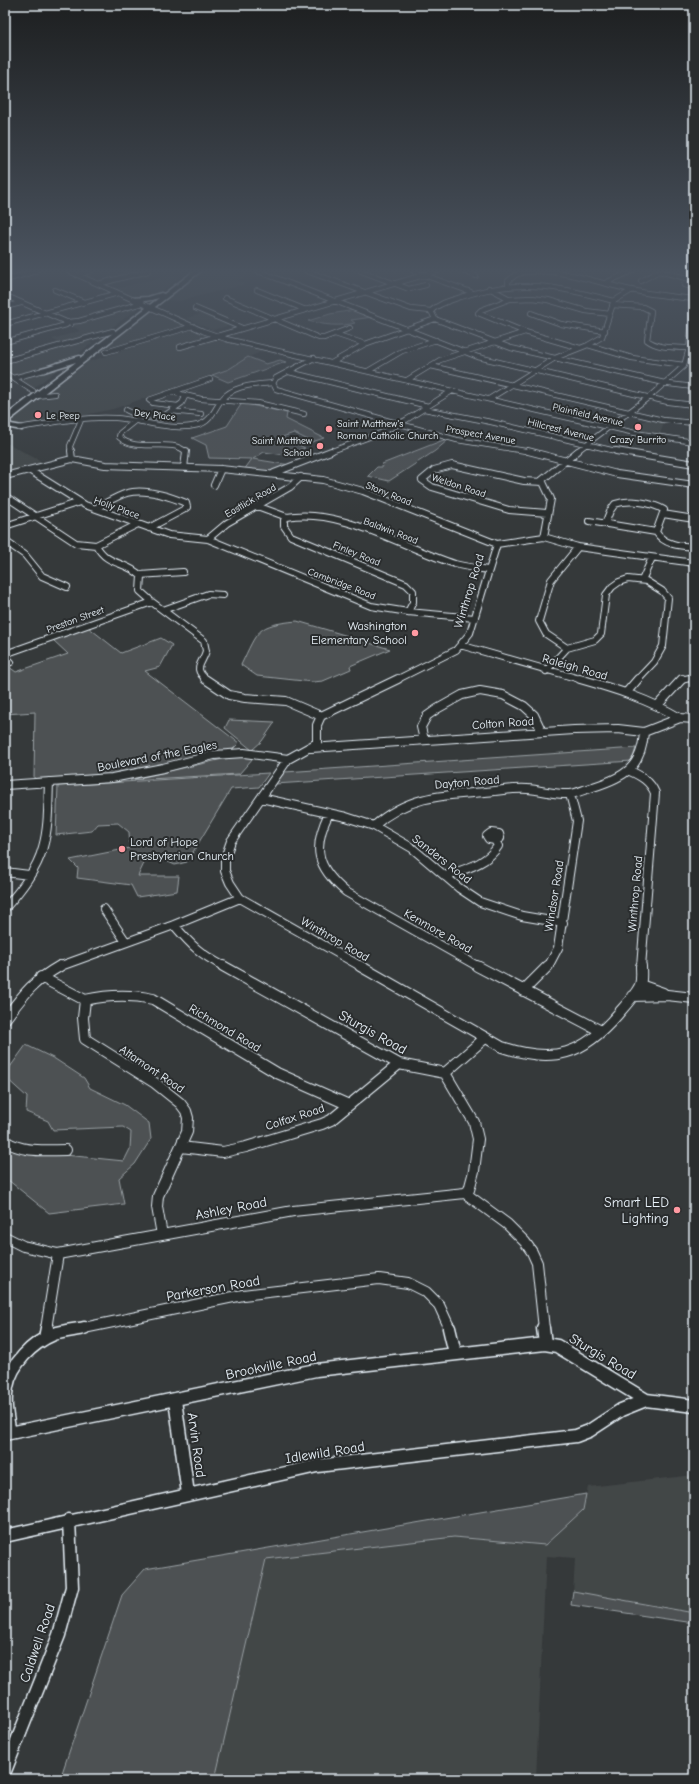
<svg xmlns="http://www.w3.org/2000/svg" width="699" height="1784" font-family="'Comic Neue',sans-serif">
<rect width="100%" height="100%" fill="#35393a"/>
<filter id="ink" filterUnits="userSpaceOnUse"><feTurbulence type="fractalNoise" baseFrequency=".025" numOctaves="2"/><feDisplacementMap in="SourceGraphic" scale="8" xChannelSelector="R" yChannelSelector="G"/><feConvolveMatrix kernelMatrix="1 2 1 2 8 2 1 2 1" color-interpolation-filters="sRGB"/></filter>
<g filter="url(#ink)">
<!-- built -->
<path fill="#424647" d="M204 271H233L247 277 237 280 246 284 180 301 166 300Z
M169 275 181 276 154 297 136 298 115 289Z
M133 307 137 309 106 332 63 345 52 339 80 331 70 325Z
M150 312 187 327 104 352 101 351Z
M204 313 231 325 212 330 186 318Z
M191 329 209 337 263 351 244 359 229 369 113 409 52 422 18 426 10 424V421L14 417 88 362Z
M87 340 92 343 34 388 5 369V362Z
M648 418 665 421 659 436 631 431Z
M5 442 9 444 44 463 5 475Z
M694 1475V1618L573 1595 575 1558 546 1556 536 1779H215L266 1559 454 1537 545 1545 583 1510 588 1487Z"/>
<!-- green -->
<path fill="#4d5152" stroke="#9aa1a5" d="M355 310 373 317 351 320 355 323C339 327 324 325 308 321L330 314Z
M248 357 266 364 280 360 286 362 228 382 212 375 229 369Z
M242 403 287 413 286 419 324 438 312 442 294 433 282 437 305 448 285 455 264 452 253 459 290 465 275 472 244 470 252 459 209 458 206 445 192 438 227 426Z
M446 439 448 440 435 451 389 481 368 476 377 467H383L382 464Z
M297 621 348 636V637L390 649 350 666 351 669 323 681 313 682 257 676 241 665C258 630 256 625 297 621Z
M88 627 121 653 161 638 172 645 160 667 145 671 239 743 232 750 203 754 154 768 115 774 34 779 35 712 5 714V664L16 672 68 654 53 640Z
M229 720 275 722 262 741 252 750 225 728Z
M636 748 632 761 275 784 285 772Z
M236 756 254 757 239 774 130 780Z
M269 773 259 787 231 789 187 862 175 865 157 857 146 859 138 876H179L177 891 137 897 131 885 77 878 78 868 70 860 130 848 129 832 118 823 98 824 92 831 56 835 58 786Z
M26 1045 55 1059 84 1078 90 1088 125 1105 149 1123 151 1139 135 1164 119 1178 124 1204 49 1213 8 1180 5 1181V1144L35 1152 124 1161 130 1149 131 1132 123 1127 53 1130 48 1121 26 1112 27 1097 5 1077V1074Z
M586 1494 583 1510 545 1545 454 1537 266 1559 215 1779H60L122 1595 145 1569Z
M573 1591 694 1613V1623L571 1605Z"/>
<g fill="none" stroke-linecap="round" stroke-linejoin="round">
<!-- minor-far4 casing -->
<g stroke="#e8f1f8" stroke-width="6">
<path id="minor-far4" d="M69 271 203 331 226 339 635 433 694 442
M258 271 478 357 668 402 694 405
M307 271 411 309 431 311
M361 271 409 289 426 285
M413 271 471 292
M463 271 476 276
M659 271 694 280
M77 275 90 271
M5 280 36 271
M641 281 659 271
M605 283 632 271
M98 284 148 271
M508 285V281C511 279 514 275 518 274 550 263 603 285 636 291 655 295 675 297 694 299L689 348 684 366 649 397 576 452
M684 285 694 287
M489 288 510 299
M55 290 84 302
M257 290 306 310
M11 298 71 324
M225 298 319 338H324L350 328
M614 301C558 286 518 278 461 297 450 301 439 303 431 311L435 319 511 348 669 384 694 387
M612 305 643 307 651 311 647 340C659 349 675 347 689 348
M5 307 21 303
M195 308 242 328
M531 313 561 324 605 331
M5 324 118 293
M335 334 365 344
M5 342 66 325 68 322 79 321 142 303
M588 345 632 358 684 365
M180 347 437 271
M580 348 525 332 478 313 481 310 510 299 532 298 548 300 586 311 610 314
M106 352 193 326
M314 358 276 378 273 383 276 389 457 440 532 452
M5 361 113 331
M333 362 365 344 435 319
M431 366 663 420 694 423
M368 371 402 351 436 340
M289 372 428 406
M5 373 33 391
M13 378 44 370
M407 380 440 360 525 332
M172 392 201 399 258 403 304 414
M36 396 55 394
M489 399 555 358 588 345 602 337 614 301 632 290
M178 406 153 403 149 400 210 379
M424 409 491 422 620 452
M126 410 134 414 161 418 182 403 185 397
M171 411 201 414
M141 416 120 433 119 437C137 454 171 437 186 452
M19 428C51 423 84 416 116 418 143 420 171 432 198 425 214 421 215 404 226 395 238 385 259 384 273 383
M71 452 70 446 81 420
M329 452 383 432 406 420 452 391"/>
</g>
<!-- minor-far3 casing -->
<g stroke="#e8f1f8" stroke-width="8">
<path id="minor-far3" d="M71 451 72 459
M528 451 617 474 694 485
M616 451 694 464
M184 468 186 451
M29 470 85 505 169 535 208 539 371 606 408 612 475 618
M274 473 331 451
M5 476 72 459 105 465 221 469 323 480 363 491 497 544 544 537 578 547 694 563
M543 482 524 481 452 465 434 470 422 480 432 487 509 510 547 513
M214 485 221 469
M5 496 76 543 96 545 138 524
M257 506 287 517
M96 508C106 503 117 496 127 493 145 488 169 496 186 503L187 507 183 510 149 528
M663 514 694 519
M287 517C340 507 404 548 455 564 466 567 477 568 488 570
M287 517 284 520V526L291 536 406 584 413 591V602L408 612
M589 521 656 532
M605 524 610 511 615 504C629 499 651 502 664 510L656 532C664 545 680 546 694 547
M5 526 80 502
M544 537 551 499 542 480 578 451
M208 539 227 523 290 487 301 477
M5 541 25 555 42 576 67 587
M96 545C108 567 125 560 141 576L140 591 149 599
M140 575 183 572
M643 578 652 558
M163 610 208 594 223 595
M460 645 583 680
M567 648 546 634 539 621 551 580 578 547
M5 654 152 602 204 641 206 651C202 665 192 668 207 680
M5 656 11 662
M546 671 567 648 595 640 601 634 606 595 612 587 619 582 628 579 646 581 662 591 668 598 663 646 654 662 637 680
M396 680 456 650 470 633 497 544
M681 680 694 677"/>
</g>
<!-- minor-far2 casing -->
<g stroke="#e8f1f8" stroke-width="10">
<path id="minor-far2" d="M205 679 229 695 245 698 286 701 321 716
M580 679C615 689 648 699 680 718
M626 693 638 679
M658 705 682 679
M424 740 421 727 427 716 437 709 462 695 480 691 503 695 524 706 534 715 542 732
M311 748 574 730 618 729 644 732 680 718 694 719
M630 771C641 776 650 781 655 793L641 967
M5 785 112 778 163 768 214 755 244 753 288 759
M261 798 346 817 374 826 412 848 459 888 480 902 522 916 563 923
M329 813C312 848 316 867 346 892L479 967
M374 826C407 796 442 795 485 792 499 791 513 788 527 789 542 790 556 795 570 794 578 793 585 789 593 787 625 777 642 767 644 732
M491 833 499 834 500 838 495 840 489 839 487 836Z
M5 872 29 875
M445 876C464 869 486 865 498 846L495 840
M5 908C20 891 37 870 43 847 49 826 48 804 49 782
M104 909 126 942
M174 925C192 946 200 954 225 967
M58 967 174 925 240 898
M362 967 240 898 230 883 225 871V858L231 841 288 759 317 743V725L321 716 398 679
M548 967 558 948 577 821 570 794"/>
</g>
<!-- minor-far1 casing -->
<g stroke="#e8f1f8" stroke-width="12">
<path id="minor-far1" d="M223 966 399 1064 445 1073 474 1122 478 1139 474 1171 469 1190 465 1193
M360 966 502 1047C554 1064 583 1055 618 1014 624 1007 637 993 640 985 642 979 641 972 641 966
M477 966 601 1031
M41 977 85 1000
M640 985 663 993
M523 991 548 966
M632 996 667 995 694 998
M85 1000 83 1018 85 1039 155 1083 180 1103 186 1111 188 1118 187 1132 158 1196 157 1207 162 1235
M85 1000C108 995 130 994 153 999L277 1073 349 1105
M5 1019C24 994 32 982 60 966
M445 1073 485 1038
M5 1141C24 1153 45 1150 66 1150
M181 1147 223 1152 246 1147 322 1124 331 1120 399 1064
M465 1193 507 1224 525 1242 532 1252 537 1263 544 1329
M5 1237 23 1246 58 1254 293 1211 465 1193
M46 1329 58 1254
M79 1329 243 1295 379 1279 408 1283 426 1292 439 1305 450 1329"/>
</g>
<!-- minor casing -->
<g stroke="#e8f1f8" stroke-width="15">
<path id="minor" d="M449 1328 455 1353
M543 1328 545 1344
M45 1338 47 1328
M175 1400 188 1494
M10 1433C7 1418 4 1402 7 1387 11 1364 32 1343 54 1334 63 1331 75 1330 84 1328
M5 1434 316 1370 545 1344 557 1346 646 1400 694 1406
M5 1536 317 1466 576 1436 589 1431 621 1410 646 1400
M5 1771 59 1635 72 1587 69 1520"/>
</g>
<!-- highway casing -->
<g stroke="#e8f1f8" stroke-width="3">
<path id="highway" d="M194 271H201L10 420 11 424 22 426V430L5 427V416L76 362 44 372H41V368C48 367 77 356 80 356V358L159 298C151 300 137 304 129 299L130 298 148 297 161 293 164 294Z"/>
</g>
<!-- minor-far4 -->
<use href="#minor-far4" stroke="#2a2d2e" stroke-width="4.5"/>
<!-- minor-far3 -->
<use href="#minor-far3" stroke="#2a2d2e" stroke-width="6"/>
<!-- minor-far2 -->
<use href="#minor-far2" stroke="#2a2d2e" stroke-width="8"/>
<!-- minor-far1 -->
<use href="#minor-far1" stroke="#2a2d2e" stroke-width="10"/>
<!-- minor -->
<use href="#minor" stroke="#2a2d2e" stroke-width="12"/>
<!-- highway -->
<use href="#highway" fill="#2a2d2e" fill-rule="evenodd"/>
</g>
</g>
<!-- sky -->
<linearGradient id="sky" x2="0" y2="1"><stop stop-color="#1d1f20"/><stop offset="0.52" stop-color="#4b5460"/><stop offset="1" stop-color="#4b5460" stop-opacity="0"/></linearGradient>
<rect width="699" height="521" fill="url(#sky)"/>
<!-- markers -->
<g fill="#ff9aa2" stroke="#2a2d2e" stroke-width="1.5">
<circle cx="38" cy="415" r="4"/>
<circle cx="638" cy="427" r="4"/>
<circle cx="329" cy="429" r="4"/>
<circle cx="320" cy="446" r="4"/>
<circle cx="415" cy="633" r="4"/>
<circle cx="122" cy="849" r="4"/>
<circle cx="677" cy="1210" r="4"/>
</g>
<g text-anchor="middle" stroke-width="4" stroke-linejoin="round" paint-order="stroke">
<!-- far-street labels -->
<g font-size="10" fill="#e8f1f8" stroke="#2a2d2e">
<text transform="translate(155 414) rotate(7)" y="4">Dey Place</text>
<text transform="translate(588 414) rotate(13)" y="4">Plainfield Avenue</text>
<text transform="translate(561 429) rotate(14)" y="4">Hillcrest Avenue</text>
<text transform="translate(481 434) rotate(10)" y="4">Prospect Avenue</text>
<text transform="translate(459 485) rotate(18)" y="4">Weldon Road</text>
<text transform="translate(389 493) rotate(22)" y="4">Stony Road</text>
<text transform="translate(250 500) rotate(-30)" y="4">Eastlick Road</text>
<text transform="translate(117 507) rotate(20)" y="4">Holly Place</text>
<text transform="translate(391 530) rotate(21)" y="4">Baldwin Road</text>
<text transform="translate(357 553) rotate(22)" y="4">Finley Road</text>
<text transform="translate(342 583) rotate(21)" y="4">Cambridge Road</text>
<text transform="translate(75 619) rotate(-20)" y="4">Preston Street</text>
</g>
<!-- far-poi labels -->
<g font-size="10" fill="#e8f1f8" stroke="#2a2d2e" text-anchor="start">
<text x="46" y="419">Le Peep</text>
<text x="337" y="427">Saint Matthew's<tspan x="337" dy="12">Roman Catholic Church</tspan></text>
<text x="638" y="443" text-anchor="middle">Crazy Burrito</text>
<text x="312" y="444" text-anchor="end">Saint Matthew<tspan x="312" dy="12">School</tspan></text>
</g>
<!-- street labels -->
<g font-size="12" fill="#e8f1f8" stroke="#2a2d2e">
<text transform="translate(469 591) rotate(-73)" y="4">Winthrop Road</text>
<text transform="translate(575 667) rotate(16)" y="4">Raleigh Road</text>
<text transform="translate(503 723) rotate(-4)" y="4">Colton Road</text>
<text transform="translate(157 756) rotate(-11)" y="4">Boulevard of the Eagles</text>
<text transform="translate(467 782) rotate(-5)" y="4">Dayton Road</text>
<text transform="translate(442 859) rotate(38)" y="4">Sanders Road</text>
<text transform="translate(635 894) rotate(-85)" y="4">Winthrop Road</text>
<text transform="translate(554 896) rotate(-81)" y="4">Windsor Road</text>
<text transform="translate(438 931) rotate(30)" y="4">Kenmore Road</text>
<text transform="translate(335 939) rotate(30)" y="4">Winthrop Road</text>
<text transform="translate(225 1028) rotate(31)" y="4">Richmond Road</text>
<text transform="translate(152 1069) rotate(34)" y="4">Altamont Road</text>
<text transform="translate(295 1117) rotate(-18)" y="4">Colfax Road</text>
</g>
<!-- poi labels -->
<g font-size="12" fill="#e8f1f8" stroke="#2a2d2e" text-anchor="end">
<text x="407" y="630">Washington<tspan x="407" dy="14">Elementary School</tspan></text>
<text x="130" y="846" text-anchor="start">Lord of Hope<tspan x="130" dy="14">Presbyterian Church</tspan></text>
</g>
<!-- near-street labels -->
<g font-size="14" fill="#e8f1f8" stroke="#2a2d2e">
<text transform="translate(373 1032) rotate(29)" y="5">Sturgis Road</text>
<text transform="translate(231 1208) rotate(-11)" y="5">Ashley Road</text>
<text transform="translate(213 1288) rotate(-10)" y="5">Parkerson Road</text>
<text transform="translate(603 1356) rotate(31)" y="5">Sturgis Road</text>
<text transform="translate(271 1365) rotate(-12)" y="5">Brookville Road</text>
<text transform="translate(197 1445) rotate(82)" y="5">Arvin Road</text>
<text transform="translate(325 1452) rotate(-9)" y="5">Idlewild Road</text>
<text transform="translate(37 1643) rotate(-71)" y="5">Caldwell Road</text>
</g>
<!-- near-poi labels -->
<g font-size="14" fill="#e8f1f8" stroke="#2a2d2e" text-anchor="end">
<text x="669" y="1207">Smart LED<tspan x="669" dy="16">Lighting</tspan></text>
</g>
</g>
<!-- margin -->
<rect width="699" height="1784" fill="none" stroke="#2a2d2e" stroke-width="20"/>
<rect x="10" y="10" width="679" height="1764" fill="none" stroke="#e8f1f8" stroke-width="1.5" filter="url(#ink)"/>
</svg>
